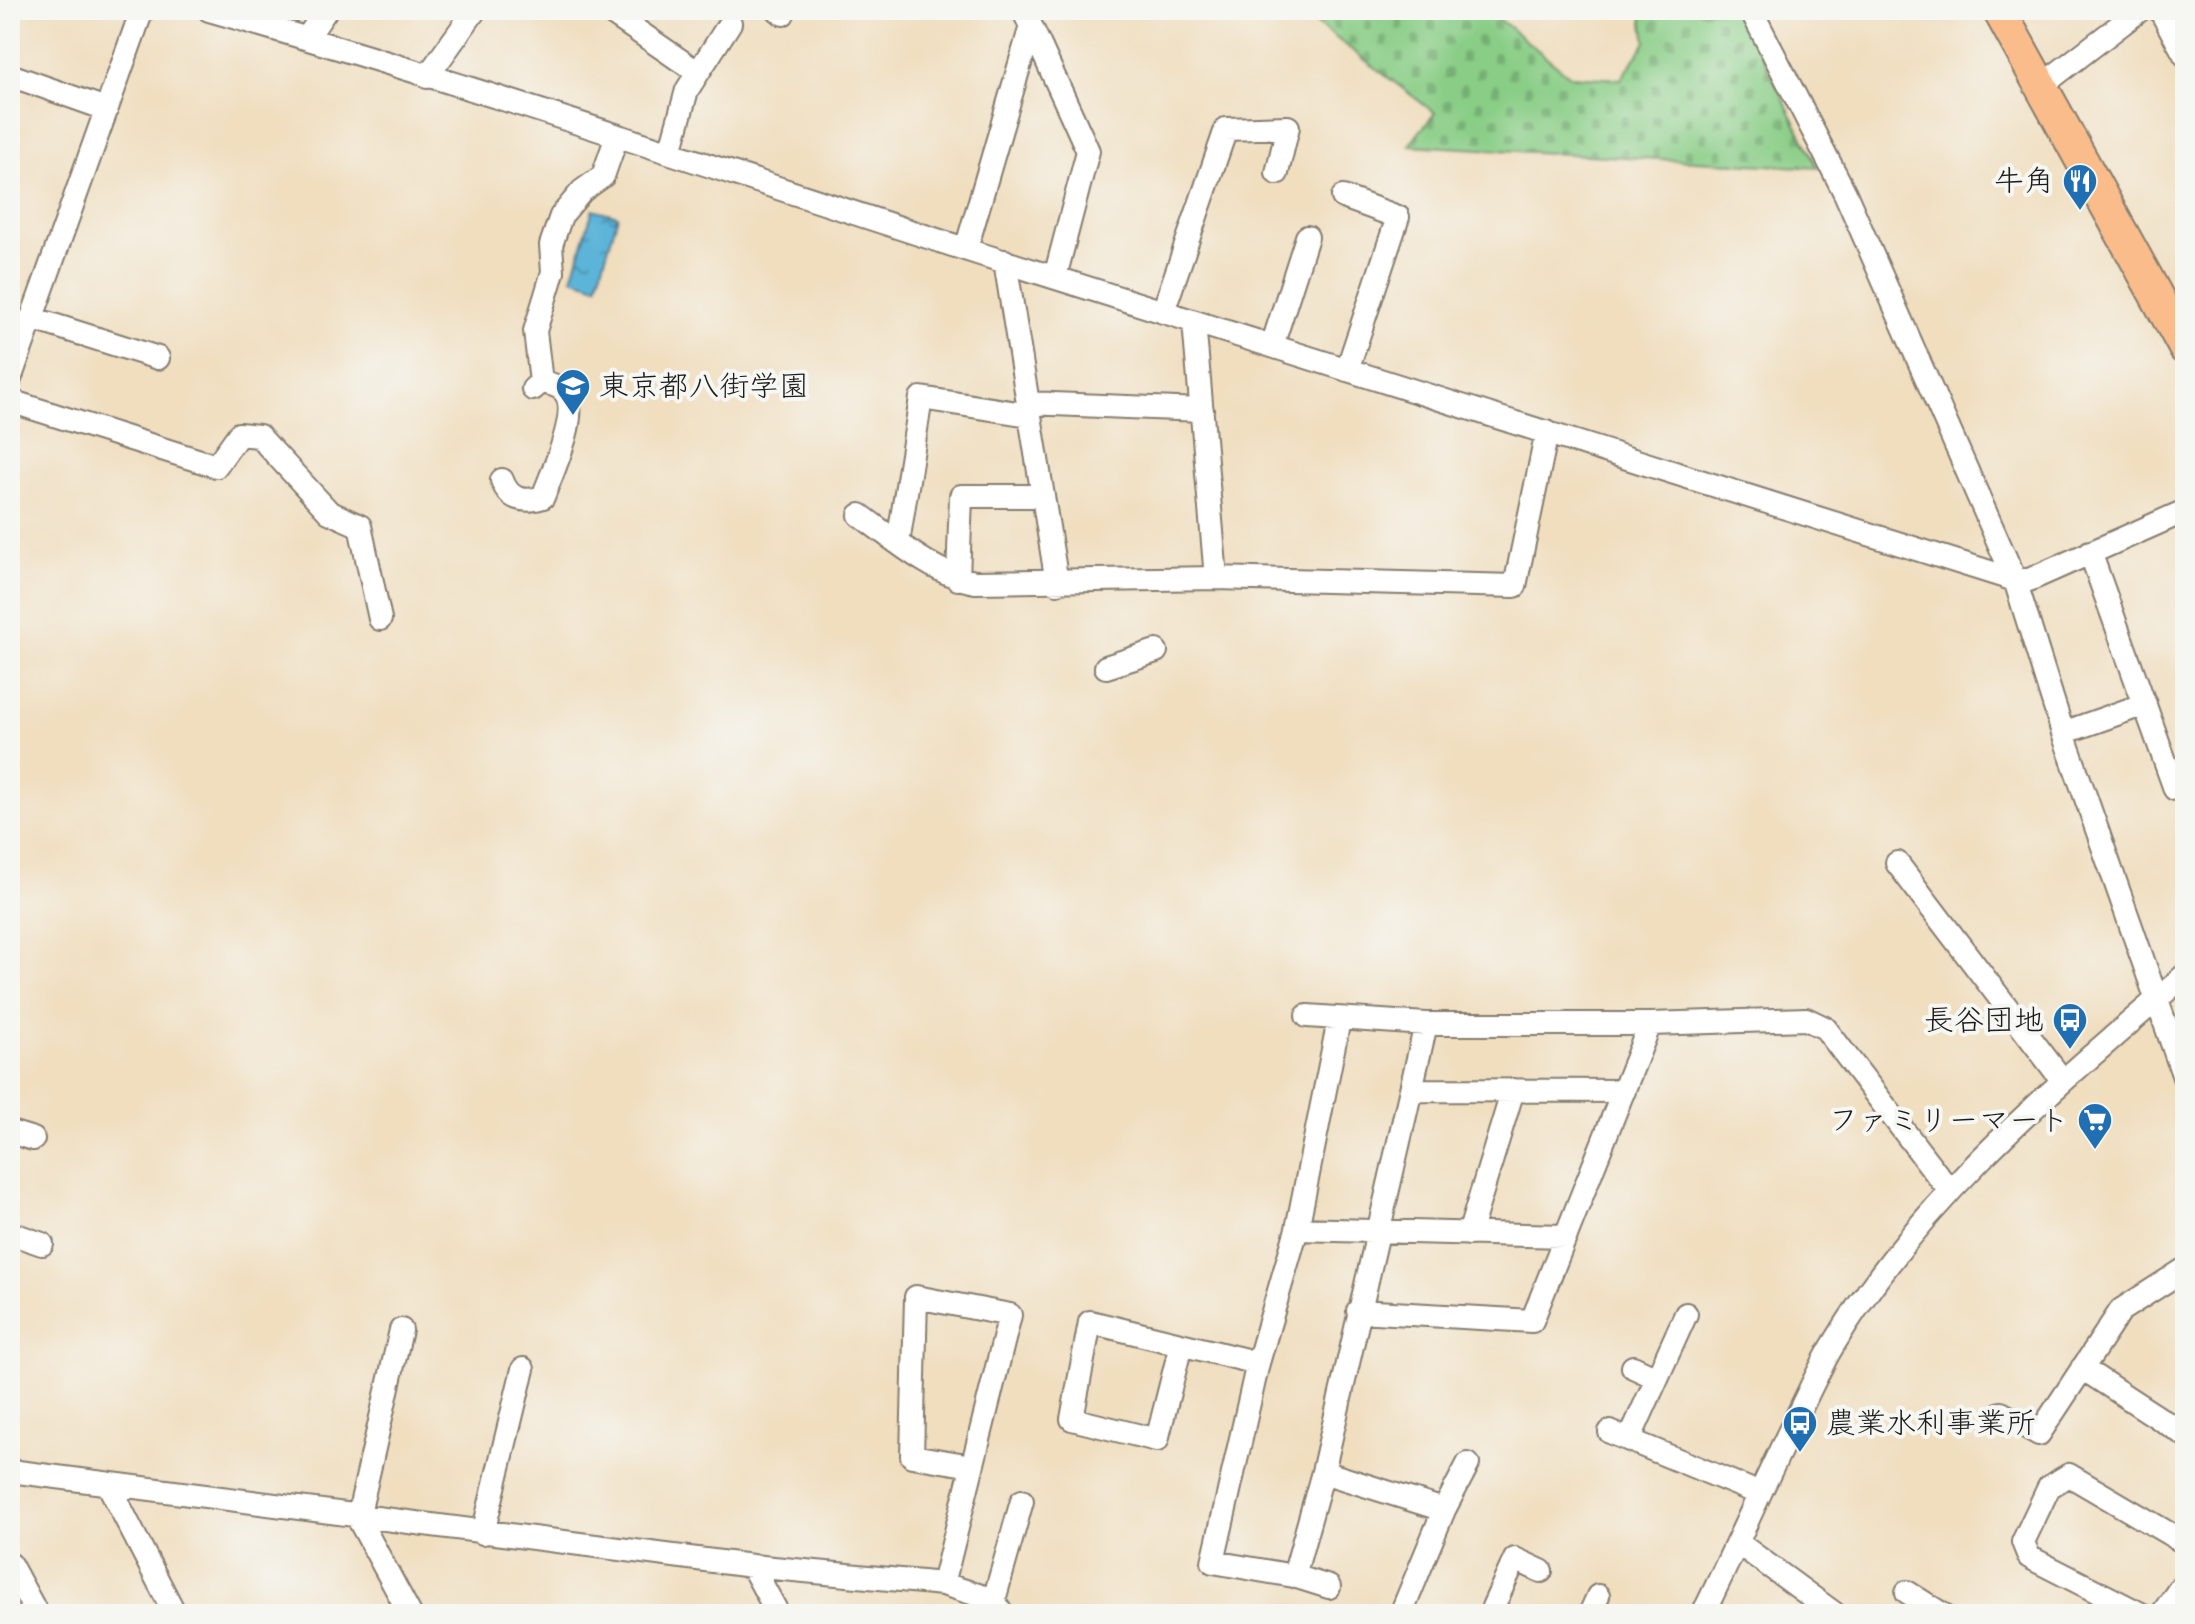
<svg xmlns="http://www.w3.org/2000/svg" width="2195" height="1624" font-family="Dekko,'Klee One',sans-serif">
<defs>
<pattern id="cemetery-stones" width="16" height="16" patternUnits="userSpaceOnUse" patternTransform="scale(2)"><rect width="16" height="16" fill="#89cd86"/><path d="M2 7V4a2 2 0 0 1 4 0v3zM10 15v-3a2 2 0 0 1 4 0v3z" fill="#76af73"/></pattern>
<pattern id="water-ripples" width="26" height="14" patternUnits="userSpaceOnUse" patternTransform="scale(2)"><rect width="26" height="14" fill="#5cb4d9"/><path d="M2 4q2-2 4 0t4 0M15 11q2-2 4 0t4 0" fill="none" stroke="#4b92af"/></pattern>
</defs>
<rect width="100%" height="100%" fill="#f6f6f2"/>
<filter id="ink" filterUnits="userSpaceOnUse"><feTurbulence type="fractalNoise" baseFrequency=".0125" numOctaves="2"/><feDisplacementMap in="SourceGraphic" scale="16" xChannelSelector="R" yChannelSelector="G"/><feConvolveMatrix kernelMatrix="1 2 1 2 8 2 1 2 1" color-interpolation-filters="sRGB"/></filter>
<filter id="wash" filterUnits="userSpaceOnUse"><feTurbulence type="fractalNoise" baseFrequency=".006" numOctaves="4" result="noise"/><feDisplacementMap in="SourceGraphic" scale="32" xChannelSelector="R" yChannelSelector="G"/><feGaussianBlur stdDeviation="1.8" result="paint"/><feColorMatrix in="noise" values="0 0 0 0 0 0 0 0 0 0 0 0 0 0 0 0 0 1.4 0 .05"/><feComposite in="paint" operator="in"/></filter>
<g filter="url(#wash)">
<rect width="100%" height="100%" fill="#f0debf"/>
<!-- cemetery -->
<path fill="url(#cemetery-stones)" stroke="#527451" stroke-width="2" d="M1299 10H1488L1570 76 1621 79 1646 42 1641 10H1739L1818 168 1409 145 1435 113Z"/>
<!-- water -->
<path fill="url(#water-ripples)" stroke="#3c687a" stroke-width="2" d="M593 209 618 216 597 286 572 278Z"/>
</g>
<g filter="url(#ink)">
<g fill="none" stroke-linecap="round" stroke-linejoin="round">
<!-- minor casing -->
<g stroke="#867d6e" stroke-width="26">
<path id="minor" d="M209 10C468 84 724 171 980 254 1325 364 1670 471 2015 580H2029L2185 511
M607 10 697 72
M778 10 783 14
M1751 10 1845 193 2015 580 2063 733 2185 1080
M2160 10 2185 55
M1031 26 1088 151 1055 277
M307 38 326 10
M10 75 106 109
M427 77 475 10
M2041 86 2140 10
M670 152 687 90 730 23
M1343 197 1398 217 1347 370
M966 249 1031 26 1023 10
M1005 261 1057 583
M1163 312 1226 129 1288 127 1277 173
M31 318 158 358
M1194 322 1216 578
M1272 346 1307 237
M10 379 142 10
M541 382 535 331 553 272 551 245 561 216 582 191 603 176 617 136
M10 401 216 466 239 434 259 436 329 512 360 526 380 619
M1028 403 1202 410
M502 480C509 500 524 503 543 497 551 474 586 404 560 388 555 385 547 383 541 382L533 389
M860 515C893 539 935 575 975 582L1216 578 1515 586 1547 432
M898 543 921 398 1030 415
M2090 552 2175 789
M958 579 961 496H1043
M1106 667 1156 651
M2063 733 2145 704
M1897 863 2063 1081
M1307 1016 1426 1024H1650L1806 1019 1825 1028 1949 1190
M1411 1090 1624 1091
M10 1132 33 1139
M1297 1229 1566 1236
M10 1233 42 1244
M1469 1234 1513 1090
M1358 1311 1532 1321 1650 1024
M401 1330 358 1518 410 1614
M1181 1345 1157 1440 1072 1419 1090 1322 1258 1363
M1633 1367 1657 1378
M2082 1368 2185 1435
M2001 1413 2039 1434 2121 1310 2185 1269
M1610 1432 1758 1493
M1629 1440 1686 1314
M10 1471 752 1566 943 1584 994 1600 1002 1614
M1323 1472 1444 1510
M108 1484 175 1614
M483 1533 523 1369
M1738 1543 1835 1614
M10 1564 37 1614
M752 1566 778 1614
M1294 1576 1323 1472 1426 1024
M943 1584 1010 1315 916 1297 912 1456 972 1466
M1329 1587 1294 1576 1213 1562 1258 1363 1297 1229 1339 1020
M1907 1592 1942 1614
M994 1600 1022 1501
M1493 1607 1515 1559 1541 1571
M1401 1614 1444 1510 1468 1464
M1590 1614 1598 1596
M1703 1614C1736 1547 1766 1478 1799 1412 1810 1390 1820 1367 1832 1347 1920 1198 2055 1087 2185 975
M2141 1614 2029 1557 2023 1542 2049 1487 2069 1475 2185 1543
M2162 1614 2185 1581"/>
</g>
<!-- highway casing -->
<g stroke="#867d6e" stroke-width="36">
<path id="highway" d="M1999 10 2185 348"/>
</g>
<!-- minor -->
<use href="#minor" stroke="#fff" stroke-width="22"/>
<!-- highway -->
<use href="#highway" stroke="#fabc8b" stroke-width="32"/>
</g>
</g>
<!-- icons -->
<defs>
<g id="restaurant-pin" transform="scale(1.8)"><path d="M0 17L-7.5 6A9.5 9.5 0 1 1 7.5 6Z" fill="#1f6fb2" stroke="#f6f6f2"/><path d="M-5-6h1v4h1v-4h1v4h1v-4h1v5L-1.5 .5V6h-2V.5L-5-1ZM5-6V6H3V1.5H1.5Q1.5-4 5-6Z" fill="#fff"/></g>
<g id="school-pin" transform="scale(1.8)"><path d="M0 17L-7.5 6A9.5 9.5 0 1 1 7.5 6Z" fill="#1f6fb2" stroke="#f6f6f2"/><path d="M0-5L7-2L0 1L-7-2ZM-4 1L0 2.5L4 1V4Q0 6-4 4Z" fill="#fff"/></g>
<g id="bus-pin" transform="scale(1.8)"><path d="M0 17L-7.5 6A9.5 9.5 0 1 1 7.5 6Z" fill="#1f6fb2" stroke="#f6f6f2"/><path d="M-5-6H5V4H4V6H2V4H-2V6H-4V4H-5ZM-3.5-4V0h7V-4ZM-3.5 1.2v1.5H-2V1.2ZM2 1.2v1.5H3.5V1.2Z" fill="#fff"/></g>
<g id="supermarket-pin" transform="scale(1.8)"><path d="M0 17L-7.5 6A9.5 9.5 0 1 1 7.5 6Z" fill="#1f6fb2" stroke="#f6f6f2"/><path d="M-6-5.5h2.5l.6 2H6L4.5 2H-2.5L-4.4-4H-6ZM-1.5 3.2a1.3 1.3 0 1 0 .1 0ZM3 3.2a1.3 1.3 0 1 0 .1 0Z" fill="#fff"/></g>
</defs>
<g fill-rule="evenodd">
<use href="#restaurant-pin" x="2080" y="181"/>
<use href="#school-pin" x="573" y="386"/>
<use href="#bus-pin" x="2070" y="1020"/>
<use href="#supermarket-pin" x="2095" y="1120"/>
<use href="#bus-pin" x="1800" y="1423"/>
</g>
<g text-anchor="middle" stroke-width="8" stroke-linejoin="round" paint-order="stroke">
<!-- poi labels -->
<g font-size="30" fill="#1c1c1c" stroke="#f6f6f2" text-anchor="end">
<text x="2054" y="191">牛角</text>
<text x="599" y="396" text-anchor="start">東京都八街学園</text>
<text x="2044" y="1030">長谷団地</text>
<text x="2069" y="1130">ファミリーマート</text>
<text x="1826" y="1433" text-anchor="start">農業水利事業所</text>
</g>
</g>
<!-- margin -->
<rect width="2195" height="1624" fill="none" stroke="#f6f6f2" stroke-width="40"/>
</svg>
